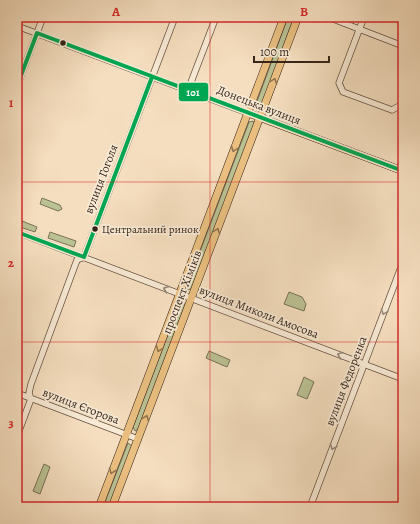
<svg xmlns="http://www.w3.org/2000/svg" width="420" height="524" font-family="Alegreya,serif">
<rect width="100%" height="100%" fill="#f5debf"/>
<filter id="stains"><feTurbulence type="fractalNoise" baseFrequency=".005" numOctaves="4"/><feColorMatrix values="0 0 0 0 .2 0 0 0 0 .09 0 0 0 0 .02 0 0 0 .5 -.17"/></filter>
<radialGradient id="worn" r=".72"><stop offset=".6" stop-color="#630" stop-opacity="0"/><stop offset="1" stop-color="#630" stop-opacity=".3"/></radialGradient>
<!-- green -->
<path fill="#bac193" stroke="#787256" d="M288 17H294L260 109 256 110 255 107Z
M253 121 255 124 192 288 188 290 187 286 249 122Z
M42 198 60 205 62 209 58 211 40 204Z
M17 219 37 227 35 232 17 226Z
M50 232 76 241 74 247 48 238Z
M289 292 302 297 306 304 304 311 284 304Z
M183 302 185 305 138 429 135 431 133 427 180 303Z
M209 351 230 360 227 367 206 358Z
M304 377 314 382 307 399 297 395Z
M128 443 132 446 109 507H103Z
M44 464 50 467 40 494 33 491Z"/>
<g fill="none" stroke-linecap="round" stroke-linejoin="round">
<!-- minor casing -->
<g stroke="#655242" stroke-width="7">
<path id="minor" d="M328 17 403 46
M364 17 339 83 343 92 392 110 401 105 403 99
M17 26 248 113
M17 86 43 17
M188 90 216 17
M17 232 403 379
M17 393 138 439
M17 436 31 399 29 393 31 384 74 268 77 260 84 257 175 17
M310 507 403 262"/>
</g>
<!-- major casing -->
<g stroke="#352419" stroke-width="8">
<path id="major" d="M248 113 403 171
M99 507 284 17
M112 507 298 17"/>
</g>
<!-- minor -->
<use href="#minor" stroke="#f8ead5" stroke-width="5.5"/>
<!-- major -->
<use href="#major" stroke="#eabf80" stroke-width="7"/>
<!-- bus-1 casing -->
<g stroke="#f8ead5" stroke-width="7">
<path id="bus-1" d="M17 86 37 33 403 171
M17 232 84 257 152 77"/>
</g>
<!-- bus-1 -->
<use href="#bus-1" stroke="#00a651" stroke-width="4"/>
</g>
<!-- one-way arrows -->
<defs><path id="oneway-chevron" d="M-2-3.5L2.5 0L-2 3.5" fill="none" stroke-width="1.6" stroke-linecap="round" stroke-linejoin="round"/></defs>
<g stroke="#90724c">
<use href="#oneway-chevron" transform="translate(274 81) rotate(-69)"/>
<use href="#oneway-chevron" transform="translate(234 149) rotate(111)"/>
<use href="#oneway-chevron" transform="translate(217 231) rotate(-69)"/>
<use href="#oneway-chevron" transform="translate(159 349) rotate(111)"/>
<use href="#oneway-chevron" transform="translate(146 418) rotate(-69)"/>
<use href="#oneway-chevron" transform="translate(112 471) rotate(111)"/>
</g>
<g stroke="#968777">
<use href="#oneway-chevron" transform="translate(166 289) rotate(-159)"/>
<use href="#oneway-chevron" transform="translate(384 312) rotate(111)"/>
<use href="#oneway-chevron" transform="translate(340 355) rotate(-159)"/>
<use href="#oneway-chevron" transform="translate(333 447) rotate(111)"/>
</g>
<!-- grid -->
<path fill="none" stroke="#d62828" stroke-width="1" stroke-opacity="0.55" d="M210 17V507M17 182H403M17 342H403"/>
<!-- markers -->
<g fill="#352419" stroke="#f8ead5" stroke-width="1.5">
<circle cx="63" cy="43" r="3.5"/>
<circle cx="95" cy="229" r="3.5"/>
</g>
<g text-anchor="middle" stroke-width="3.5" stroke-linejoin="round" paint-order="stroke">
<!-- bus labels -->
<g font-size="11" fill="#352419" stroke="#f8ead5" text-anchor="start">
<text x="102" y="233">Центральний ринок</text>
</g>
<!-- street labels -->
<g font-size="12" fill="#352419" stroke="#f8ead5">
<text transform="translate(259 105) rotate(21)" y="4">Донецька вулиця</text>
<text transform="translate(101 179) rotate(-69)" y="4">вулиця Гоголя</text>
<text transform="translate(182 292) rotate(-69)" y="4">проспект Хіміків</text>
<text transform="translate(259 312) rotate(21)" y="4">вулиця Миколи Амосова</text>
<text transform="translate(346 381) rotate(-69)" y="4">вулиця Федоренка</text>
<text transform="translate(81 406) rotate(21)" y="4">вулиця Єгорова</text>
</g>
</g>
<rect stroke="#f8ead5" stroke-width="1.5" x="178" y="82" width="31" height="20" rx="4" fill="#00a651"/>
<g font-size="11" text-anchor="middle" font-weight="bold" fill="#fff">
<text x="193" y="96">101</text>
</g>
<!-- margin -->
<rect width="420" height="524" fill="none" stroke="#f5debf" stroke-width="44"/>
<!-- scale -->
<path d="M254 56v6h75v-6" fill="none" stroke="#352419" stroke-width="2"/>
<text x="260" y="56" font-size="12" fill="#352419" stroke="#f8ead5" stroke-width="3" paint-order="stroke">100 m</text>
<rect x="22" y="22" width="376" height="480" fill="none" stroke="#d62828" stroke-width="1.5"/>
<g font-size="13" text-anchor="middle" font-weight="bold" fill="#d62828">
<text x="116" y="16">A</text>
<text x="304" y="16">B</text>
<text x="11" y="107">1</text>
<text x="11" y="267">2</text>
<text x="11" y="427">3</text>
</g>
<rect width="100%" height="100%" filter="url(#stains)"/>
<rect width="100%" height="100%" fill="url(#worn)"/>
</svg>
